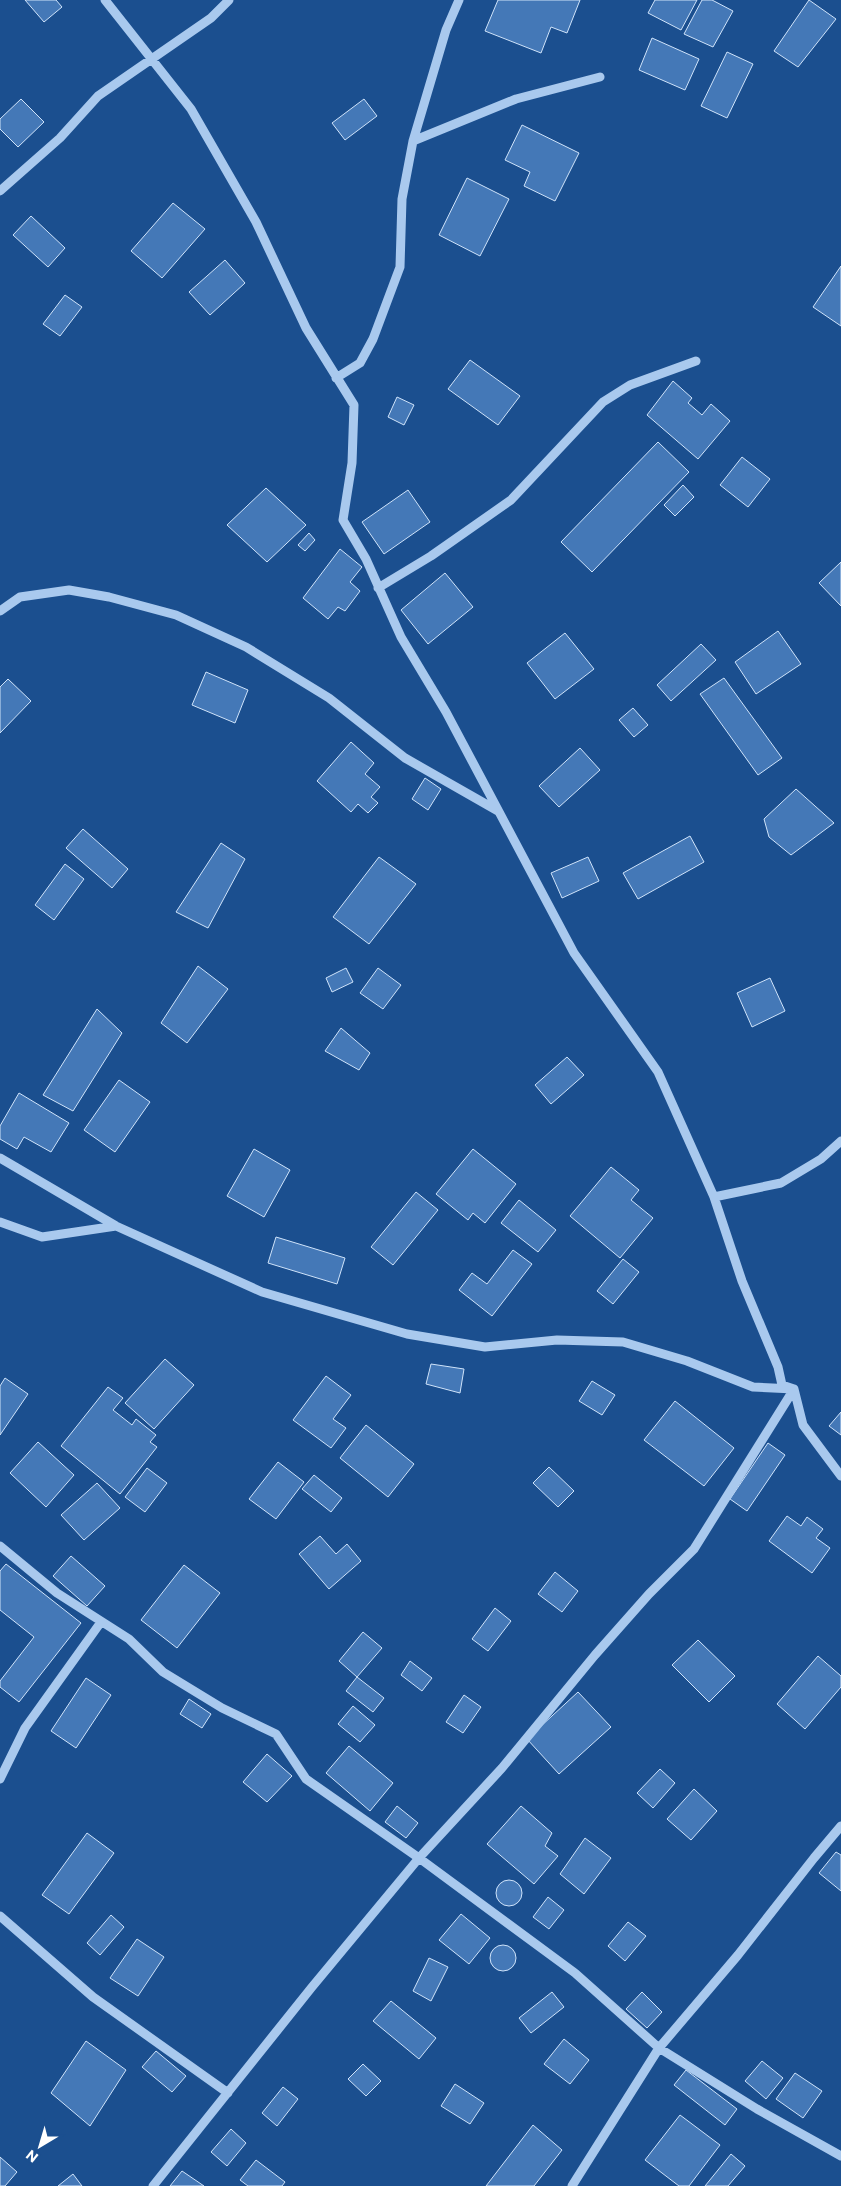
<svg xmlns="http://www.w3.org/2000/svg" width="841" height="2186" font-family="Commissioner,sans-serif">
<rect width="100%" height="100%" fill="#1b4f8f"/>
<!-- building -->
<path fill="#4478b7" stroke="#cfe3fa" d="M25 0H56L62 7 44 22Z
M498 0H580L567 33 551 27 541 53 485 31Z
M655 0H697L681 30 648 13Z
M702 0H712L733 11 713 47 684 34Z
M809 0 836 19 798 67 774 51Z
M652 38 699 59 685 90 639 70Z
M727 52 753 64 727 118 701 106Z
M21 99 44 122 18 147 0 129V119Z
M364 99 377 116 345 140 332 123Z
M522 125 579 153 555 201 524 186 530 172 505 160Z
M467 178 509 199 480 256 439 235Z
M173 203 205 229 162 278 131 251Z
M31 216 65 248 48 267 13 235Z
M225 260 245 283 210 315 189 292Z
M841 266V326L813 307Z
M65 295 82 307 60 336 43 324Z
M470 360 520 396 498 425 448 389Z
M673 381 692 398 688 403 702 415 711 404 730 421 698 459 647 415Z
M397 397 414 405 404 425 388 417Z
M658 442 689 472 592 572 561 542Z
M742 457 770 479 748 507 720 485Z
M683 485 694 497 675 516 664 505Z
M266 488 306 525 267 562 227 525Z
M408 490 430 522 384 554 362 522Z
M309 533 315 540 305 551 298 545Z
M340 549 362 567 350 582 360 591 345 611 338 607 328 619 303 598Z
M841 562V606L819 583Z
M445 573 473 607 428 644 401 610Z
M778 631 801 664 756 694 735 662Z
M565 633 594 669 555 699 527 663Z
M701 644 716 660 671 701 657 685Z
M206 672 248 690 235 723 192 705Z
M724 678 782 758 758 775 700 694Z
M8 679 31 701 0 733V687Z
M633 708 648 725 634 737 619 720Z
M351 742 374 763 365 774 380 787 371 797 378 803 368 813 358 804 351 812 317 781Z
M580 748 600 770 559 807 539 786Z
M425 778 441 789 428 810 412 799Z
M796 789 834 823 791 855 769 837 764 819Z
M83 829 128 869 112 888 66 848Z
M690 836 704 862 638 899 623 873Z
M221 843 245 859 208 928 176 912Z
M379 857 416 884 369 944 333 917Z
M588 857 599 881 562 898 551 873Z
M65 864 84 879 54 920 35 905Z
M198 966 228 989 187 1043 161 1023Z
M346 968 353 982 332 992 326 978Z
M378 968 401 985 383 1009 360 993Z
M770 978 785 1011 752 1027 737 993Z
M97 1009 122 1033 73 1111 43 1095Z
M341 1028 370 1053 359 1070 325 1051Z
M567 1057 584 1075 551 1104 535 1085Z
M119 1080 150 1102 115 1152 84 1130Z
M19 1093 69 1123 51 1152 24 1137 17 1149 0 1139V1126Z
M254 1149 290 1170 264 1217 227 1196Z
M473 1149 516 1184 485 1223 473 1213 468 1220 436 1194Z
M611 1167 639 1190 631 1200 653 1218 620 1258 570 1216Z
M416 1192 438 1210 393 1265 371 1247Z
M519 1200 556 1230 538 1252 501 1223Z
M276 1237 345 1258 337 1284 268 1263Z
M513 1250 532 1264 492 1316 459 1290 472 1273 487 1284Z
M623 1259 639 1272 613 1304 597 1291Z
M165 1359 194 1385 154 1429 125 1403Z
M431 1364 464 1369 460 1393 426 1384Z
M326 1376 351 1395 333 1419 346 1428 331 1448 293 1420Z
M5 1378 28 1394 0 1435V1386Z
M592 1381 615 1395 602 1415 579 1401Z
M108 1387 123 1398 113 1410 132 1425 136 1419 156 1435 150 1442 157 1447 120 1494 61 1446Z
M675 1401 734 1448 704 1486 644 1440Z
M841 1412V1435L829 1426Z
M366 1425 414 1464 388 1497 340 1458Z
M38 1442 74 1475 46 1507 10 1473Z
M768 1443 785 1455 747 1511 730 1499Z
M278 1462 304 1482 276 1519 249 1499Z
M549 1467 574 1491 558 1507 533 1483Z
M147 1468 167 1483 145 1512 125 1497Z
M314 1475 342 1498 331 1512 302 1489Z
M97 1483 120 1508 84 1540 61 1515Z
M787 1516 801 1526 807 1517 823 1529 816 1538 830 1548 812 1573 769 1541Z
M320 1536 336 1554 347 1544 361 1561 329 1589 299 1554Z
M71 1556 105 1586 87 1606 53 1576Z
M6 1564 81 1623 19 1702 0 1687V1681L34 1637 0 1610V1571Z
M184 1565 220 1593 177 1648 141 1620Z
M555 1572 578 1591 562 1612 538 1594Z
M495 1608 511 1621 488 1651 472 1639Z
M363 1632 382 1648 357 1677 339 1661Z
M698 1640 735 1676 709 1702 672 1665Z
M818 1656 841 1676V1687L805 1729 777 1704Z
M410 1661 432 1678 422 1691 401 1675Z
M357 1677 384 1698 373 1712 346 1691Z
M86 1678 111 1695 76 1748 51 1731Z
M578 1692 611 1727 559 1774 527 1739Z
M464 1695 481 1707 463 1733 446 1722Z
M189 1699 211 1714 202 1728 180 1714Z
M353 1706 375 1725 360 1742 338 1724Z
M349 1746 393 1783 370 1811 326 1773Z
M267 1754 292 1776 267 1802 243 1782Z
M660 1769 675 1783 653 1808 637 1793Z
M694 1789 717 1811 691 1840 667 1819Z
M397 1806 418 1823 406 1838 385 1822Z
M521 1806 552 1833 545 1846 558 1856 534 1884 487 1844Z
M87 1833 114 1853 69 1914 42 1895Z
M585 1838 611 1858 584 1894 560 1874Z
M836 1852 841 1855V1891L819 1873Z
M496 1893a13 13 0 1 1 26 0a13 13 0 1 1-26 0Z
M548 1897 564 1910 549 1929 533 1917Z
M461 1914 490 1938 469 1964 439 1940Z
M111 1915 124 1927 100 1955 87 1943Z
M628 1922 646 1936 625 1961 608 1946Z
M137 1939 164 1957 138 1996 110 1978Z
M490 1958a13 13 0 1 1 26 0a13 13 0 1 1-26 0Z
M429 1958 448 1967 431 2001 413 1991Z
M552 1992 564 2007 531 2033 519 2018Z
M642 1992 662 2012 647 2028 626 2009Z
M391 2001 436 2038 419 2059 373 2021Z
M564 2039 589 2060 570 2084 544 2064Z
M86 2041 126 2070 90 2126 51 2093Z
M156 2051 186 2076 172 2092 142 2067Z
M762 2061 783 2078 766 2099 745 2081Z
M363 2064 381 2081 366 2096 348 2079Z
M686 2070 737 2109 725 2125 674 2085Z
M795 2073 822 2091 803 2118 776 2099Z
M455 2084 484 2103 470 2124 441 2106Z
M283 2087 298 2099 277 2126 262 2113Z
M680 2115 720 2145 689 2186H679L645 2160Z
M533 2125 562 2150 534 2186H486Z
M231 2129 246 2143 227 2166 211 2152Z
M731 2154 745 2166 728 2186H705Z
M0 2157 17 2172 5 2186H0Z
M256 2160 285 2182 282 2186H248L240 2180Z
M182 2171 204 2186H170Z
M73 2174 82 2186H58Z"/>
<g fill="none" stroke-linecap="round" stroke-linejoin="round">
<!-- minor -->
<path stroke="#a9c9ee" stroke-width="9" d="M105 0 191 109 256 222 306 328 354 405 352 463 343 520 366 559 401 637 446 712 574 953 658 1072 714 1197 742 1281 778 1367 782 1385 794 1389 694 1549 649 1594 595 1655 502 1768 419 1858 312 1987 153 2186
M413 141 516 99 600 77
M0 191 60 138 98 96 211 18 229 0
M336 378 360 363 373 339 400 267 402 199 413 141 446 30 459 0
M378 588 431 556 511 500 603 402 630 385 696 361
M0 611 20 597 69 590 109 597 176 615 246 647 329 698 405 758 498 811
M0 1158 116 1226 262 1292 407 1334 485 1347 557 1340 623 1342 687 1361 753 1387 794 1389 803 1425 841 1476
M714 1197 781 1183 821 1159 841 1141
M0 1222 42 1237 116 1226
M0 1546 57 1593 129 1639 163 1672 222 1708 276 1734 306 1779 419 1858 575 1973 659 2048 757 2109 841 2156
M0 1779 25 1728 101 1622
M0 1916 93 1997 228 2093
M572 2186 659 2048 738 1955 814 1858 841 1826"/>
</g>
<!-- north arrow -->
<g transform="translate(40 2146) rotate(218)" stroke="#1b4f8f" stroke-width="4" paint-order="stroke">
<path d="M0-4L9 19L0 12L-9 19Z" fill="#ffffff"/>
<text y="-8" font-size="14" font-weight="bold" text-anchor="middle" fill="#ffffff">N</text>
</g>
</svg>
